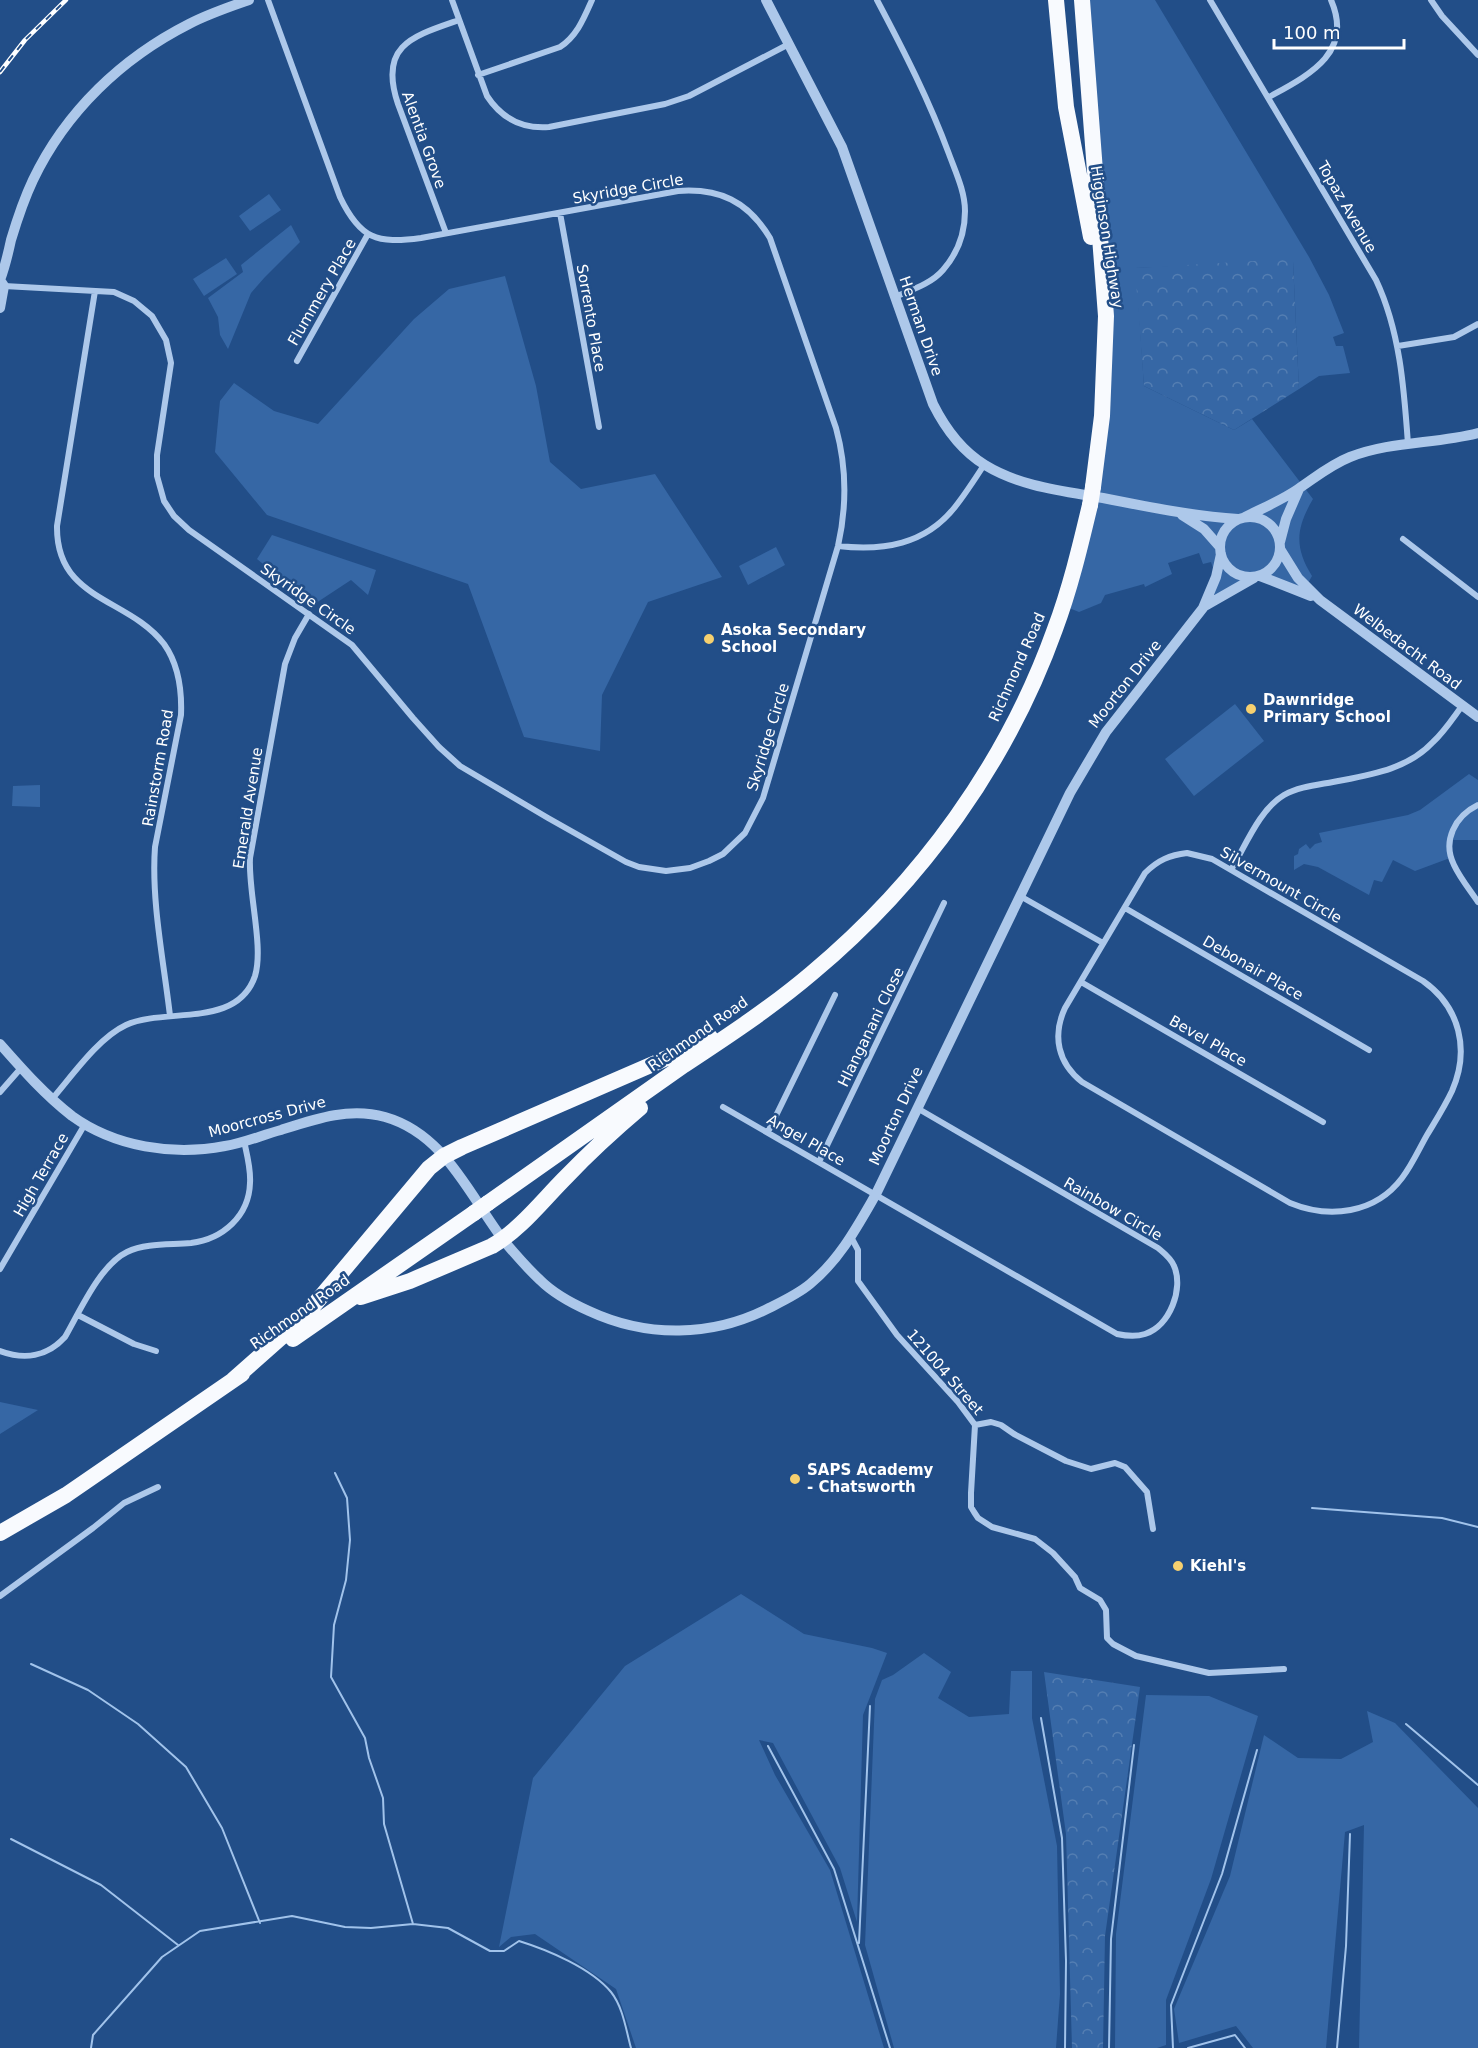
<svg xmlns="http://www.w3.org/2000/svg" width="1478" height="2048" font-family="'DejaVu Sans',sans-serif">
<defs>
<pattern id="forest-crowns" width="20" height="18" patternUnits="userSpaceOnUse" patternTransform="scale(1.5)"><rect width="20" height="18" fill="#3667a5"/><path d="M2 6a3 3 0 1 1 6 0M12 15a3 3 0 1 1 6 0" fill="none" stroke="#547eb2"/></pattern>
</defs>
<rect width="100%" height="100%" fill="#224e88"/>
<!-- grass -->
<path fill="#3667a5" d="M1083 0H1155L1309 257 1329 295 1344 333 1333 337 1336 346H1343L1350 373 1319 376 1299 389 1293 262 1136 268 1144 386 1234 430 1252 419 1313 499C1296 528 1294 547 1312 576L1303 592 1260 577 1203 609 1216 577 1211 562 1203 564 1199 553 1168 563 1172 574 1145 587 1144 584 1105 595 1101 603 1079 612 1064 606 1105 375Z
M269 194 281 210 250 231 239 216Z
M291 225 300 242 265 277 251 293 228 349 220 335 218 317 208 298 243 272 241 265Z
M226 258 237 274 204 296 193 279Z
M505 276 536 386 550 462 581 489 655 474 722 577 648 602 602 695 600 751 524 737 468 584 267 515 215 452 220 401 234 383 274 411 318 424 414 319 449 289Z
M272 535 376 570 368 595 351 580 313 605 257 559Z
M776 547 785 565 748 585 739 566Z
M1235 704 1264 741 1194 796 1165 759Z
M1469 774 1478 780V840H1449L1450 858 1415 871 1393 860 1382 882 1374 880 1369 895 1318 867 1304 864 1294 870V856L1298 854 1299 849 1306 844 1310 849 1315 844 1322 842 1319 833 1408 815 1420 810Z
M40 785V807L12 806 13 786Z
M0 1402 38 1410 0 1434Z
M741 1594 804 1634 872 1648 887 1653 863 1715 857 1922 840 1868 773 1743 759 1740 775 1775 830 1870 884 2048H636L616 1989 535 1934 511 1937 499 1947 533 1778 625 1666Z
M924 1653 951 1672 938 1698 969 1717 1009 1714 1011 1671H1032V1718L1057 1846 1060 1994 1056 2048H894L865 1945 875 1699 882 1680 893 1675Z
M1146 1695 1209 1696 1258 1716 1211 1879 1166 2000V2045L1157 2048H1115L1116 1934Z
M1367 1711 1395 1723 1478 1808V2048H1359L1364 1825 1345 1832 1326 2048H1253L1236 2026 1179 2043 1174 2009 1230 1876 1264 1735 1298 1758 1341 1759 1373 1742Z"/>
<!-- forest -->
<path fill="url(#forest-crowns)" d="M1291 259 1293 262 1299 389 1234 430 1144 386 1135 268Z
M1044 1672 1140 1687 1105 1936 1103 2048H1072L1066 1834Z"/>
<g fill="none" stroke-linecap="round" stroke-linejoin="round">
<!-- stream -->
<path stroke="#a1c3eb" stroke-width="2" d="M335 1473 347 1498 350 1540 346 1580 334 1625 331 1677 365 1738 369 1758 383 1798 384 1824 413 1924
M1312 1508 1442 1518 1478 1527
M31 1664 88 1690 138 1724 186 1767 222 1828 260 1923
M1041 1718 1062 1838 1066 1961 1065 2048
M1406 1724 1478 1785
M768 1746 834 1869 890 2048
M11 1839 101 1885 178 1945
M859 1943 870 1706
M91 2048 93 2035 162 1957 200 1931 292 1916 345 1927 371 1928 413 1924 448 1928 490 1951H504L519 1941C548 1950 591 1968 611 1992 623 2007 626 2030 631 2048
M1109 2048 1111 1939 1134 1745
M1173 2048 1171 2005 1222 1874 1257 1750
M1188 2048 1235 2035 1245 2048
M1337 2048 1346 1946 1350 1834"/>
<!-- minor -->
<path stroke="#adc8ea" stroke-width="6" d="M452 0 487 96C502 119 523 129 549 127L665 104 689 96 789 44
M877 0C904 51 929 100 949 154 956 173 965 192 965 211 965 233 957 254 943 270 931 284 911 290 895 297
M1210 0 1376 280C1400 331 1404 388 1408 444
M1431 0 1442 16 1478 55
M478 75 560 47C577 36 584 18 592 0
M1269 97C1309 75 1354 53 1331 0
M560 213 599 427
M446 233 398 104C378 45 413 36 459 20
M4 286 114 292 134 301 152 316 166 340 171 363 157 455V476L164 501 174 516 189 530 352 645 413 718 439 747 460 766 548 818 626 862 639 867 666 871 690 868 709 861 723 854 745 833 763 798 838 546C847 506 847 468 836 428L770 238C748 201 719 188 678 191L421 238C377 244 360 239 340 197L268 0
M95 291 57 526C56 601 128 597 164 644 179 665 182 690 181 715L155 847C151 901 164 963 170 1016
M1398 346 1454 337 1478 324
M297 361 368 234
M1403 539 1478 597
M838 546C883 551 925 545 955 507 966 493 975 479 984 465
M1478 805C1455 816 1442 841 1454 865 1460 878 1470 890 1478 902
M1187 853 1212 859 1231 870 1423 981C1460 1007 1470 1050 1452 1091 1445 1106 1436 1120 1427 1135 1419 1149 1412 1165 1402 1178 1375 1214 1329 1219 1290 1203L1082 1082C1058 1063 1052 1036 1065 1008L1145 873C1158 860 1170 855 1187 853Z
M1231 870C1246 845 1259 810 1284 795 1298 787 1317 785 1333 782 1369 775 1407 770 1433 742 1444 732 1453 718 1462 706
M1020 896 1103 943
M1125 908 1369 1050
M1081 982 1323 1122
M0 1092 21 1068
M52 1099C72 1076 98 1038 126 1025 166 1007 237 1029 255 976 264 947 248 892 250 858L285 664 295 638 309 614
M723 1107 1117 1334C1126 1336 1136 1337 1145 1334 1170 1326 1184 1288 1174 1266 1171 1258 1164 1253 1158 1248L917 1108
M768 1132 835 995
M819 1162 944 903
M851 1237 858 1250V1281L897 1335 958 1402 975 1425 971 1493V1507L974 1512 978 1518 992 1527 1035 1539 1053 1553 1075 1577 1080 1588 1100 1600 1106 1610 1107 1638 1113 1644 1136 1656 1209 1673 1284 1669
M0 1269 85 1124
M78 1315 134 1344 156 1351
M0 1351C24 1360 47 1357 65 1337 80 1311 100 1265 127 1252 146 1243 170 1245 191 1243 223 1239 249 1216 250 1183 251 1169 247 1155 244 1141
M975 1425 991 1422 1001 1425 1014 1434 1066 1461 1091 1469 1115 1463 1125 1467 1147 1492 1153 1529
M0 1596 93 1528 124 1503 158 1487"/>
<!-- tertiary -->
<path stroke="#adc8ea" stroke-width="10" d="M766 0 842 147 933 404C945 428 962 451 985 465 1021 487 1063 491 1103 498 1148 507 1193 516 1238 519
M0 308 4 286 0 280C5 267 8 254 11 240 17 220 24 199 33 180 66 111 122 58 189 24 208 14 229 7 249 0
M1182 515 1204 529 1219 546
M1220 547a30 30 0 1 1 60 0a30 30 0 1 1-60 0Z
M1245 517C1263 508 1282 500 1298 489 1316 477 1330 465 1350 457 1390 441 1436 444 1478 433
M1280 542 1286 519 1299 489
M1280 549 1298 578 1320 600 1478 717
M1260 576 1311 596
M1205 606 1254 578
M0 1044C22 1069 45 1095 72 1116 115 1147 173 1156 225 1146 244 1143 262 1135 281 1130 315 1119 349 1107 385 1117 445 1134 469 1195 504 1241 515 1254 527 1268 540 1280 554 1294 571 1303 589 1311 647 1338 712 1337 769 1308 783 1301 798 1294 810 1284 840 1259 857 1227 876 1194L1070 793 1106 732 1203 608 1216 577 1221 554"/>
<!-- trunk -->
<path stroke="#f8fafe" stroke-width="16" d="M1056 0 1066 107 1091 237
M1082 0 1106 316 1102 416 1093 487
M488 1203C554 1157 619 1111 684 1065 728 1036 772 1007 812 973 921 882 1007 763 1055 629 1070 589 1080 547 1090 505
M361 1297 410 1281 492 1246C521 1229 542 1201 566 1177 589 1153 614 1130 640 1108
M293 1339 474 1213
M233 1380 304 1317 429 1168 444 1156 462 1147 690 1048 710 1037
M0 1533 66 1495 242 1374"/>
<!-- rail casing -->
<g stroke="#fff" stroke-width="4.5">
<path id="rail" d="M0 72 25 40 66 0"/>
</g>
<!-- rail -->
<use href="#rail" stroke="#224e88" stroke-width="2" stroke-dasharray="7" stroke-linecap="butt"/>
<!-- trunk-bridge -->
<path stroke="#f8fafe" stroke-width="16" d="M1090 505 1093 487
M474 1213 488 1203"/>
</g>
<!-- markers -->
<g fill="#f6d06f" stroke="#224e88" stroke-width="2">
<circle cx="709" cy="639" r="6"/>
<circle cx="1251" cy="709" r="6"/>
<circle cx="795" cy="1479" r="6"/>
<circle cx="1178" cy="1566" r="6"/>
</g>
<g text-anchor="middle" stroke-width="5" stroke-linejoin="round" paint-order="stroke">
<!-- street labels -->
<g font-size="15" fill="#fff" stroke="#224e88">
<text transform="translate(424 140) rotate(70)" y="5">Alentia Grove</text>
<text transform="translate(628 189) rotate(-10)" y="5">Skyridge Circle</text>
<text transform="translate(1347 207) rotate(60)" y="5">Topaz Avenue</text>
<text transform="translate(1107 237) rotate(81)" y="5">Higginson Highway</text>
<text transform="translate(322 292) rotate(-60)" y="5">Flummery Place</text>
<text transform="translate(591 318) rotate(80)" y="5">Sorrento Place</text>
<text transform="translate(921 326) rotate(71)" y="5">Herman Drive</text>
<text transform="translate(308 599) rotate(35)" y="5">Skyridge Circle</text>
<text transform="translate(1407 647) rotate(37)" y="5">Welbedacht Road</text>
<text transform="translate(1017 667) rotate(-66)" y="5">Richmond Road</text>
<text transform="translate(1125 684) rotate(-52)" y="5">Moorton Drive</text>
<text transform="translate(768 737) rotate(-73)" y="5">Skyridge Circle</text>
<text transform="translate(158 768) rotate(-80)" y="5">Rainstorm Road</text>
<text transform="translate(248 808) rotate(-81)" y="5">Emerald Avenue</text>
<text transform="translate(1281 885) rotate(30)" y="5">Silvermount Circle</text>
<text transform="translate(1253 968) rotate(30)" y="5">Debonair Place</text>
<text transform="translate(871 1027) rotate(-64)" y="5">Hlanganani Close</text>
<text transform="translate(698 1034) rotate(-35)" y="5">Richmond Road</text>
<text transform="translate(1208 1041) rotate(30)" y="5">Bevel Place</text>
<text transform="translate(896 1116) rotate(-65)" y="5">Moorton Drive</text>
<text transform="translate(267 1117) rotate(-15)" y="5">Moorcross Drive</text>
<text transform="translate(806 1140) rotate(30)" y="5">Angel Place</text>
<text transform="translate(41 1175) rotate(-60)" y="5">High Terrace</text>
<text transform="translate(1113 1209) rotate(30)" y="5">Rainbow Circle</text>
<text transform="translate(300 1312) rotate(-35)" y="5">Richmond Road</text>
<text transform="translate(945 1372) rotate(49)" y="5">121004 Street</text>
</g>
<!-- poi labels -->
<g font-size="15" font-weight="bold" fill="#fff" stroke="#224e88" text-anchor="start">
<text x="721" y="635">Asoka Secondary<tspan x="721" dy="17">School</tspan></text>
<text x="1263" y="705">Dawnridge<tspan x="1263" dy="17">Primary School</tspan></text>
<text x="807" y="1475">SAPS Academy<tspan x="807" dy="17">- Chatsworth</tspan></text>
<text x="1190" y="1571">Kiehl's</text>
</g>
</g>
<!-- scale -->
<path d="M1274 39v9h130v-9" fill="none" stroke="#ffffff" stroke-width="3"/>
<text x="1283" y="39" font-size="18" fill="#ffffff" stroke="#224e88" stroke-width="4.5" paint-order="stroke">100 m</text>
</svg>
